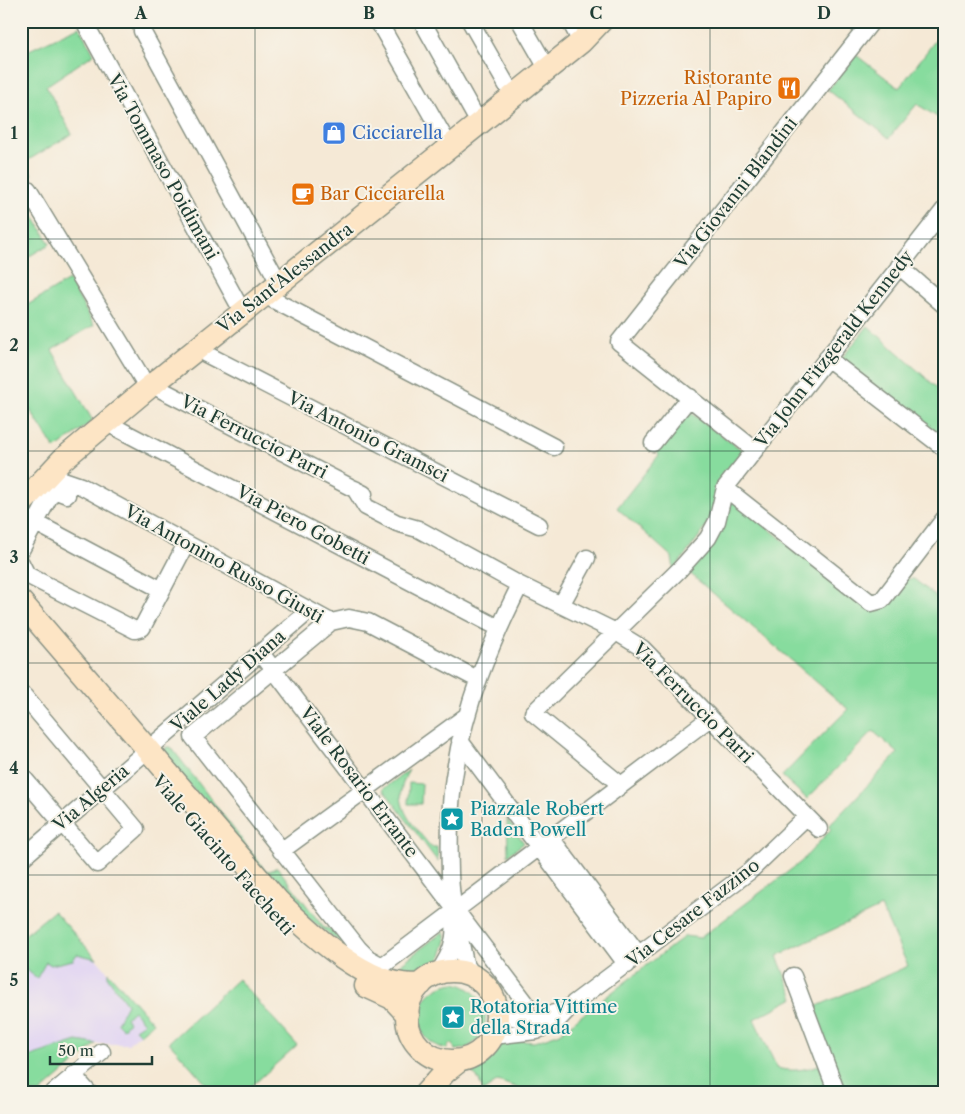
<svg xmlns="http://www.w3.org/2000/svg" width="965" height="1114" font-family="'Libre Caslon Text',serif">
<rect width="100%" height="100%" fill="#f7f3e8"/>
<filter id="ink" filterUnits="userSpaceOnUse"><feTurbulence type="fractalNoise" baseFrequency=".02" numOctaves="2"/><feDisplacementMap in="SourceGraphic" scale="10" xChannelSelector="R" yChannelSelector="G"/><feConvolveMatrix kernelMatrix="1 2 1 2 8 2 1 2 1" color-interpolation-filters="sRGB"/></filter>
<filter id="wash" filterUnits="userSpaceOnUse"><feTurbulence type="fractalNoise" baseFrequency=".0096" numOctaves="4" result="noise"/><feDisplacementMap in="SourceGraphic" scale="20" xChannelSelector="R" yChannelSelector="G"/><feGaussianBlur stdDeviation="1.12" result="paint"/><feColorMatrix in="noise" values="0 0 0 0 0 0 0 0 0 0 0 0 0 0 0 0 0 1.4 0 .05"/><feComposite in="paint" operator="in"/></filter>
<g filter="url(#wash)">
<rect width="100%" height="100%" fill="#f5e9d6"/>
<!-- built -->
<path fill="#e1d4f3" d="M54 911 153 1023 128 1044H96L40 1093H21V938Z"/>
<!-- green -->
<path fill="#87dc9e" stroke="#538c69" d="M79 27 94 54 46 86 72 134 25 162 32 175 21 180V41L27 51Z
M944 29V109L937 117 917 104 889 138 828 90 856 55 899 88Z
M21 188 35 211 32 213 50 244 21 261Z
M69 280 94 325 52 350 93 421 55 449 21 396V302L24 307Z
M868 326 944 394V442L841 359Z
M687 410 742 450V456L712 519 674 570 672 557 617 508 659 455 656 451Z
M732 499 869 609 905 579H914L944 603V1093H841L818 1029 815 1007 908 966 881 907 777 956 794 998 754 1019 777 1068C792 1072 804 1070 819 1065L830 1093H523L521 1089 498 1081 483 1091 479 1080 470 1070 485 1063 502 1044 509 1040 534 1042 558 1034 685 936 700 938 801 862 831 829 829 826 898 753 873 731 807 799 782 776 848 709 686 570 717 537Z
M166 747H171L265 870 270 871 277 867 324 928 335 929 351 951 299 911 163 755Z
M409 770C389 803 411 822 431 847H437L438 862 383 789Z
M409 783 422 784 421 804H408Z
M507 819 524 843 508 855Z
M54 911 97 959 77 954 73 960 51 965 46 962 37 978 21 966V938Z
M444 931 446 940 440 959 414 976 389 973Z
M108 972 153 1023 140 1034 135 1029 144 1023 134 1011 126 1018 129 1022 123 1029 117 1023 127 1004 108 978Z
M238 979 297 1045 244 1093H214L169 1042Z
M455 983C497 993 494 1048 455 1050L453 1044H449L447 1049C405 1040 413 987 455 983Z
M77 1041 96 1044 40 1093H30L22 1059Z"/>
</g>
<g filter="url(#ink)">
<g fill="none" stroke-linecap="round" stroke-linejoin="round">
<!-- street casing -->
<g stroke="#8a9385" stroke-width="19">
<path id="street" d="M378 21 449 146
M422 21 479 123
M470 21 513 96
M520 21 547 68
M570 21 581 42
M85 23 242 311
M142 31 279 283
M28 190 148 388
M899 266 944 305
M264 295 554 447
M196 349 539 525
M827 358 944 448
M152 385 364 494
M107 423 499 628
M653 443 690 397
M755 450 619 342 872 21
M46 474 81 486 331 622 349 618 368 622 477 679
M725 488 871 603 882 600 944 519
M355 489 366 507 397 523 418 529 520 585 616 632 642 648 819 829
M21 515 162 590
M21 550 52 492H59L67 495
M21 563 27 575 135 630 142 628 186 544
M561 605 587 558
M331 622 193 737 359 949 368 958 382 966 710 718
M261 653 526 1003
M460 741 627 965
M21 775 97 864 136 829 24 696
M621 785 533 713 680 569 708 538 717 521 725 488 944 210
M551 838 639 955
M281 851 465 717
M21 859 309 611
M458 929 465 963 473 976
M436 975C466 937 451 916 450 873 449 839 449 805 455 771 465 704 490 645 520 585
M793 976 837 1093
M497 1010C517 1021 534 1023 554 1013
M493 1036 536 1031 558 1020 574 1003 750 871 806 817
M73 1075 89 1093
M53 1093 102 1052"/>
</g>
<!-- secondary casing -->
<g stroke="#8a9385" stroke-width="25">
<path id="secondary" d="M21 504 62 460 148 388 581 42 601 21
M21 602 277 900C310 933 371 992 421 984
M407 1016a45 45 0 1 1 90 0a45 45 0 1 1-90 0Z
M366 986 392 998 408 1015
M426 1093 445 1072 459 1061"/>
</g>
<!-- street -->
<use href="#street" stroke="#fff" stroke-width="16"/>
<!-- secondary -->
<use href="#secondary" stroke="#fde5c5" stroke-width="22"/>
</g>
</g>
<!-- grid -->
<path fill="none" stroke="#1f3d34" stroke-width="1" stroke-opacity="0.55" d="M255 21V1093M482 21V1093M710 21V1093M21 239H944M21 451H944M21 663H944M21 875H944"/>
<!-- icons -->
<defs>
<g id="restaurant-square" transform="scale(1.25)"><rect x="-9" y="-9" width="18" height="18" rx="4" fill="#e8710a" stroke="#f7f3e8"/><path d="M-5-6h1v4h1v-4h1v4h1v-4h1v5L-1.5 .5V6h-2V.5L-5-1ZM5-6V6H3V1.5H1.5Q1.5-4 5-6Z" fill="#fff"/></g>
<g id="shop-square" transform="scale(1.25)"><rect x="-9" y="-9" width="18" height="18" rx="4" fill="#3f7fe0" stroke="#f7f3e8"/><path d="M-5-2.5h2.3a2.7 3.5 0 0 1 5.4 0H5L5.5 6h-11ZM-1.5-2.5h3a1.5 2.3 0 0 0-3 0Z" fill="#fff"/></g>
<g id="cafe-square" transform="scale(1.25)"><rect x="-9" y="-9" width="18" height="18" rx="4" fill="#e8710a" stroke="#f7f3e8"/><path d="M-5.5-4.5H6V0H3Q3 3.5 0 3.5H-2.5Q-5.5 3.5-5.5 0ZM3-3.2v2h1.7v-2ZM-6 4.5H4V6H-6Z" fill="#fff"/></g>
<g id="sight-square" transform="scale(1.25)"><rect x="-9" y="-9" width="18" height="18" rx="4" fill="#0f9aa8" stroke="#f7f3e8"/><path d="M0-6L1.8-2.2L6-1.7L2.9 1.2L3.7 5.4L0 3.3L-3.7 5.4L-2.9 1.2L-6-1.7L-1.8-2.2Z" fill="#fff"/></g>
</defs>
<g fill-rule="evenodd">
<use href="#restaurant-square" x="789" y="88"/>
<use href="#shop-square" x="334" y="133"/>
<use href="#cafe-square" x="303" y="194"/>
<use href="#sight-square" x="452" y="819"/>
<use href="#sight-square" x="453" y="1017"/>
</g>
<g text-anchor="middle" stroke-width="4" stroke-linejoin="round" paint-order="stroke">
<!-- food labels -->
<g font-size="18" fill="#c56008" stroke="#f7f3e8" text-anchor="end">
<text x="772" y="84">Ristorante<tspan x="772" dy="21">Pizzeria Al Papiro</tspan></text>
<text x="320" y="200" text-anchor="start">Bar Cicciarella</text>
</g>
<!-- shop labels -->
<g font-size="18" fill="#366cbe" stroke="#f7f3e8" text-anchor="start">
<text x="352" y="139">Cicciarella</text>
</g>
<!-- street labels -->
<g font-size="18" fill="#1f3d34" stroke="#f7f3e8">
<text transform="translate(163 167) rotate(61)" y="6">Via Tommaso Poidimani</text>
<text transform="translate(736 193) rotate(-52)" y="6">Via Giovanni Blandini</text>
<text transform="translate(285 278) rotate(-38)" y="6">Via Sant'Alessandra</text>
<text transform="translate(834 349) rotate(-52)" y="6">Via John Fitzgerald Kennedy</text>
<text transform="translate(254 437) rotate(27)" y="6">Via Ferruccio Parri</text>
<text transform="translate(368 437) rotate(27)" y="6">Via Antonio Gramsci</text>
<text transform="translate(303 525) rotate(28)" y="6">Via Piero Gobetti</text>
<text transform="translate(224 564) rotate(29)" y="6">Via Antonino Russo Giusti</text>
<text transform="translate(228 681) rotate(-41)" y="6">Viale Lady Diana</text>
<text transform="translate(693 703) rotate(45)" y="6">Via Ferruccio Parri</text>
<text transform="translate(359 782) rotate(53)" y="6">Viale Rosario Errante</text>
<text transform="translate(91 798) rotate(-40)" y="6">Via Algeria</text>
<text transform="translate(223 855) rotate(49)" y="6">Viale Giacinto Facchetti</text>
<text transform="translate(693 913) rotate(-38)" y="6">Via Cesare Fazzino</text>
</g>
<!-- culture labels -->
<g font-size="18" fill="#0d838f" stroke="#f7f3e8" text-anchor="start">
<text x="470" y="815">Piazzale Robert<tspan x="470" dy="21">Baden Powell</tspan></text>
<text x="470" y="1013">Rotatoria Vittime<tspan x="470" dy="21">della Strada</tspan></text>
</g>
</g>
<!-- margin -->
<rect width="965" height="1114" fill="none" stroke="#f7f3e8" stroke-width="55"/>
<!-- scale -->
<path d="M50 1056v8h102v-8" fill="none" stroke="#1f3d34" stroke-width="2.5"/>
<text x="58" y="1056" font-size="15" fill="#1f3d34" stroke="#f7f3e8" stroke-width="4" paint-order="stroke">50 m</text>
<rect x="28" y="28" width="910" height="1058" fill="none" stroke="#1f3d34" stroke-width="2"/>
<g font-size="16" text-anchor="middle" font-weight="bold" fill="#1f3d34">
<text x="141" y="19">A</text>
<text x="369" y="19">B</text>
<text x="596" y="19">C</text>
<text x="824" y="19">D</text>
<text x="14" y="139">1</text>
<text x="14" y="351">2</text>
<text x="14" y="563">3</text>
<text x="14" y="774">4</text>
<text x="14" y="986">5</text>
</g>
</svg>
